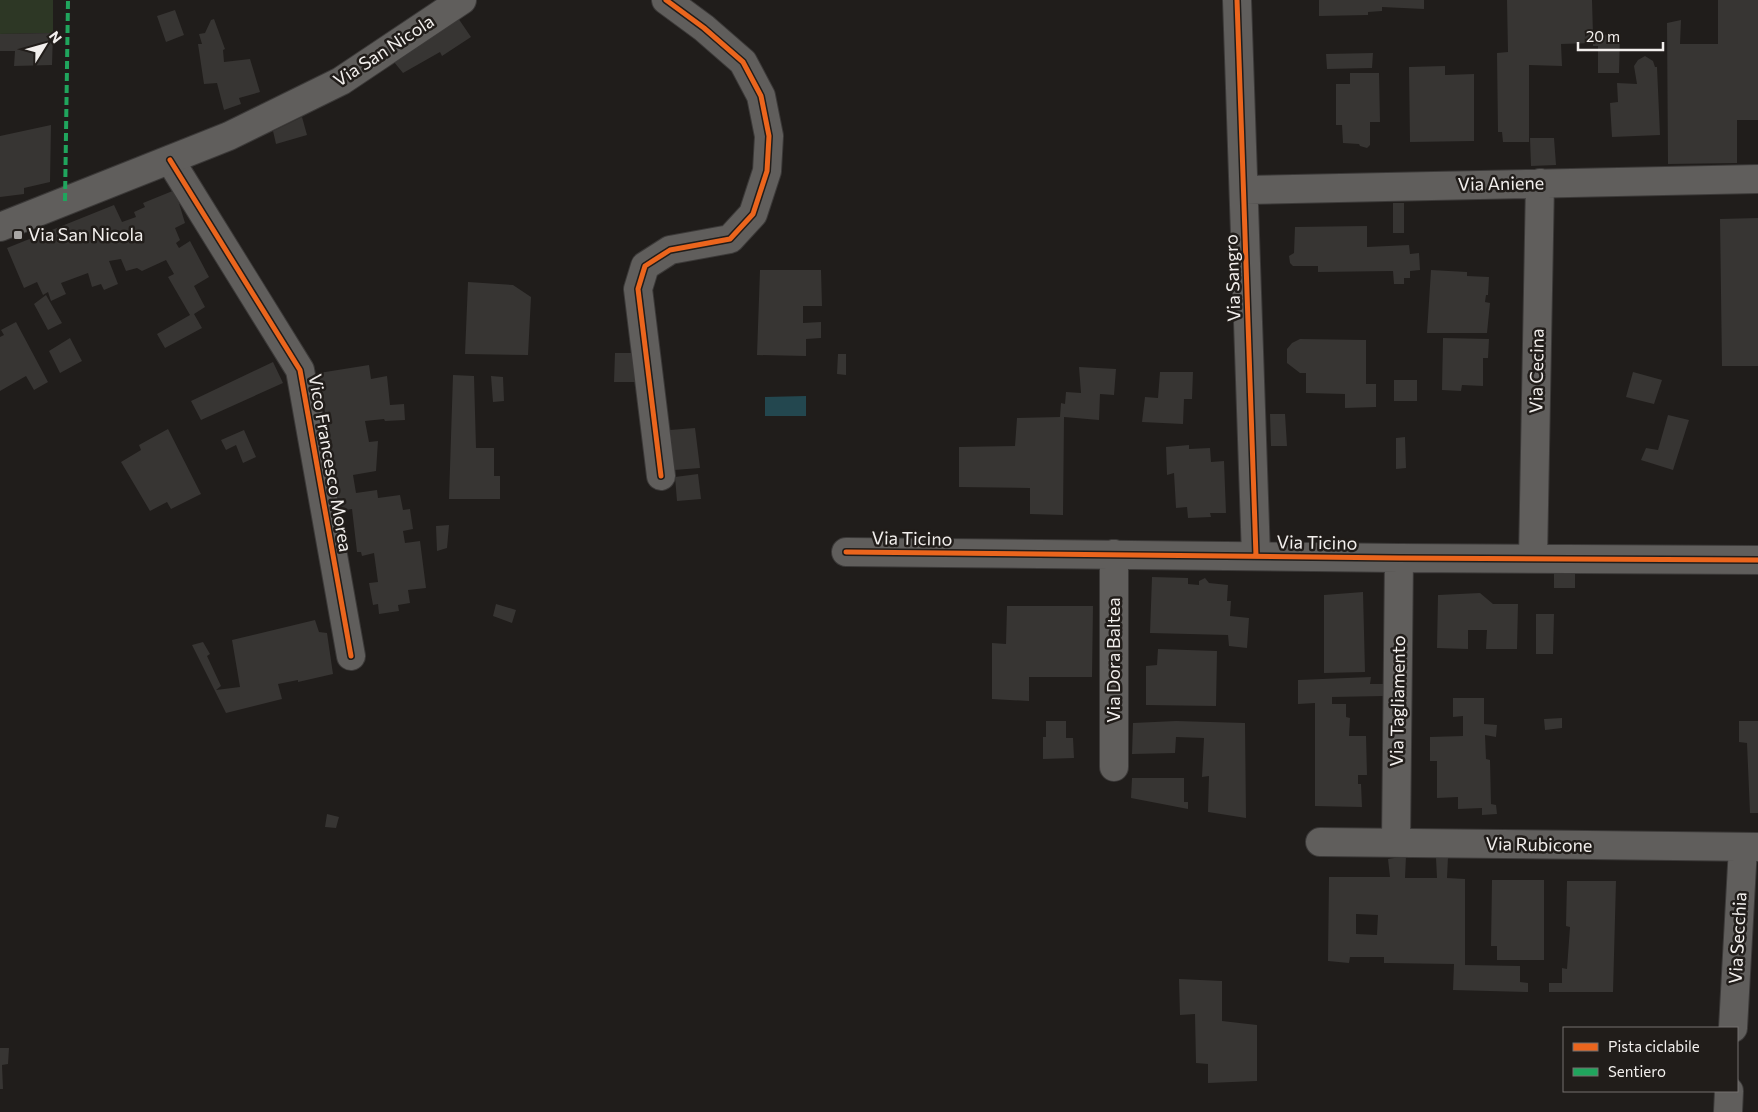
<svg xmlns="http://www.w3.org/2000/svg" width="1758" height="1112" font-family="Commissioner,sans-serif">
<rect width="100%" height="100%" fill="#201d1b"/>
<!-- green -->
<path fill="#2d3725" d="M0 0H53V33L0 34Z"/>
<!-- water -->
<path fill="#23474f" d="M806 396V416H765V397Z"/>
<!-- building -->
<path fill="#373533" fill-rule="evenodd" d="M1319 0H1424V9L1382 7V11L1368 12V15L1319 16Z
M1507 0H1592L1593 35 1620 34 1619 73H1598V46H1593V43L1561 44 1562 66 1529 65V142H1503L1502 132H1498L1497 53 1508 52Z
M1718 0H1758V120H1737V163L1668 164 1667 23 1681 20 1680 44H1718Z
M175 10 184 35 166 42 157 16Z
M458 18 471 37 442 56 440 52 403 73 394 62Z
M214 19 225 49 223 50 224 62 250 59 260 92 239 98 241 104 224 110 217 83 204 84 198 44H202L199 34 205 33 211 20Z
M53 33 52 65 14 66 15 51H0V34Z
M1373 53 1372 68 1327 69 1326 54Z
M1645 56 1653 61 1655 67H1657L1660 135 1612 137 1610 103 1618 102 1617 83 1637 84 1634 66 1638 60Z
M1445 66V75L1474 74V141L1410 142 1409 67Z
M1350 73H1379L1380 122H1370V145L1367 148 1360 146 1359 144 1343 143 1342 125H1336V84H1350Z
M302 117 307 135 276 144 273 131Z
M51 125 50 182 24 188V194L0 197V136Z
M1530 138H1554L1556 165 1531 166Z
M175 190 185 223 175 228 180 240 176 243 179 248 190 241 209 277 194 286 205 307 194 314 202 328 165 348 157 334 190 315 168 277 174 274 166 260 142 271 137 268 126 271 121 259 109 261 118 284 104 290 101 284 92 287 88 273 61 283 66 294 51 301 48 292 43 295 37 282 24 288 7 248 114 205 122 222 136 217 134 212 145 207 143 203Z
M1393 203H1404V233H1393Z
M1758 218V366H1722L1720 219Z
M1367 226V247L1409 245 1410 254 1419 253 1420 270 1410 271V278H1404V284H1394L1393 271 1318 272V266H1293L1290 263 1289 256 1294 253 1295 227Z
M760 270H821L822 306H803V323L821 322V338L806 339V356L757 355Z
M1431 270 1467 272V276L1489 277 1488 295H1486L1485 302 1490 303 1487 333H1427Z
M468 282 513 285 531 297 528 355 465 354Z
M46 295 62 323 48 330 34 304Z
M16 322 48 382 34 390 26 376 0 391V337L4 335 1 330Z
M70 338 82 361 60 373 49 351Z
M1443 338 1489 339 1488 358H1483V386L1462 385 1461 391 1442 390Z
M1300 339 1366 340V384H1376V407L1345 408V394L1306 393V373H1300L1287 363V349L1292 343Z
M615 353H633L636 382H614Z
M838 354H846V375L837 374Z
M273 362 283 383 201 420 191 401Z
M369 365 371 379 387 376 390 405 404 404 405 420 385 421 384 419 365 421 369 442 378 441 376 471 353 475 356 493 377 490 378 498 400 495 403 510 410 509 413 529 403 531 405 543 420 541 426 588 408 590 410 603 398 605 399 611 379 614 378 604 373 605 369 583 378 582 374 553 362 556 361 552H357L352 509 340 511 319 373Z
M1079 367 1116 369 1114 395 1100 394 1099 420 1064 417 1063 515 1030 514V488L959 487V447L1015 446 1017 418 1060 417 1061 403 1065 404 1066 392 1081 393Z
M1160 372H1193L1192 399H1184L1183 424 1142 422 1145 397 1158 398Z
M1633 372 1662 380 1654 404 1626 397Z
M453 375 474 376 476 448H494V476H500V499H449Z
M491 376 503 377 504 401 493 402Z
M1394 380H1417V401H1394Z
M1270 414H1285L1287 446H1271Z
M1668 415 1689 420 1673 470 1641 460 1646 448 1658 450Z
M695 428 700 468 674 470 670 430Z
M168 429 201 494 171 509 167 502 150 511 121 462 141 450 139 445Z
M244 430 256 457 243 463 236 445 226 450 221 440Z
M1405 437 1406 468 1396 469V438Z
M1189 445V449L1210 448 1211 462 1224 461 1226 513H1210L1211 517 1188 518 1187 507 1176 508 1174 473 1167 475 1166 447Z
M698 474 701 499 677 501 675 477Z
M449 525 447 548 437 551 436 526Z
M1554 572H1575V588H1554Z
M1152 577 1188 578V584L1199 585V581L1205 578 1209 583 1228 585 1227 601H1231L1230 616 1249 618 1247 648 1229 646 1228 635 1150 633Z
M1363 592 1365 672 1324 673V595Z
M1480 593 1493 604H1518L1517 649H1486L1487 630H1468V649L1437 648 1438 595Z
M496 604 516 610 512 623 493 616Z
M1007 606H1093L1092 677H1029V701L992 699V643L1006 644Z
M1536 614H1554L1553 654H1536Z
M315 620 319 632 327 633 333 674 298 682V680L278 684 282 699 226 713 192 645 203 642 210 654 207 656 221 686 216 690 240 687 232 640Z
M1158 649 1217 651 1216 706 1146 705V666L1157 665Z
M1371 677 1370 684H1383L1384 696 1332 697V704H1346V717L1350 718 1349 736H1366L1367 775H1358V784H1361L1362 807 1315 806V703L1298 704V680Z
M1453 698H1484V724L1497 725 1496 737 1485 735 1486 759 1490 760 1491 804 1496 805 1497 814 1482 815V808L1458 809V797L1437 798V761H1430V737L1463 736V716L1453 717Z
M1562 718V728L1545 730 1544 719Z
M1046 721H1066V738H1073L1074 758 1043 759V737H1046Z
M1176 721 1245 723 1246 818 1208 812 1209 776 1202 777 1204 738 1176 737 1175 753 1132 754 1133 723Z
M1739 721H1758V813H1750L1747 743 1739 742Z
M1132 778H1184V802H1188V809L1131 798Z
M327 814 339 817 336 828 325 827Z
M1406 856 1405 878H1437L1436 858 1448 857 1447 878 1465 879V965L1520 966V982L1528 983V992L1453 990 1454 964 1384 963V957H1350L1349 963 1328 961 1329 877H1390L1388 859ZM1356 914 1378 915 1377 935 1356 934Z
M1492 880H1544V960H1497V946H1491Z
M1567 881H1616L1613 992H1549V983H1562V968L1567 969 1570 927 1566 926Z
M1179 979 1222 981V1021L1257 1025V1081L1208 1083V1064L1196 1063 1195 1014 1180 1015Z
M0 1048H9L8 1064 2 1065 3 1089H0Z"/>
<g fill="none" stroke-linecap="round" stroke-linejoin="round">
<!-- street casing -->
<g stroke="#3b3938" stroke-width="30">
<path id="street" d="M1237 0 1256 556
M170 160 300 370 351 656
M1245 190 1758 179
M661 476 638 289 645 266 670 250 730 239 753 214 767 171 769 136 761 96 743 62 704 28 666 0
M846 552 1399 558 1758 560
M1114 554V767
M1533 559 1540 183
M1320 842 1758 847
M1396 843 1399 558
M1733 1028 1743 847
M1728 1112 1729 1091"/>
</g>
<!-- secondary casing -->
<g stroke="#3b3938" stroke-width="30">
<path id="secondary" d="M0 227 229 136 341 81 462 0"/>
</g>
<!-- street -->
<use href="#street" stroke="#605e5c" stroke-width="28"/>
<!-- secondary -->
<use href="#secondary" stroke="#605e5c" stroke-width="28"/>
<!-- quiet -->
<path stroke="#20a55d" stroke-width="4" stroke-dasharray="8 4" stroke-linecap="butt" d="M65 201 68 0"/>
<!-- cycleway casing -->
<g stroke="#211d1a" stroke-width="8">
<path id="cycleway" d="M1237 0 1256 556
M170 160 300 370 351 656
M661 476 638 289 645 266 670 250 730 239 753 214 767 171 769 136 761 96 743 62 704 28 666 0
M846 552 1399 558 1758 560"/>
</g>
<!-- cycleway -->
<use href="#cycleway" stroke="#eb651d" stroke-width="5"/>
</g>
<!-- markers -->
<rect fill="#a8a6a4" stroke="#211d1a" stroke-width="2" x="13" y="230" width="10" height="10" rx="2.5"/>
<g text-anchor="middle" stroke-width="5" stroke-linejoin="round" paint-order="stroke">
<!-- street labels -->
<g font-size="18" fill="#f2efed" stroke="#211d1a">
<text transform="translate(384 51) rotate(-33)" y="6">Via San Nicola</text>
<text transform="translate(1501 184) rotate(-1)" y="6">Via Aniene</text>
<text transform="translate(1233 278) rotate(-92)" y="6">Via Sangro</text>
<text transform="translate(1537 371) rotate(-89)" y="6">Via Cecina</text>
<text transform="translate(330 463) rotate(80)" y="6">Vico Francesco Morea</text>
<text transform="translate(912 539) rotate(1)" y="6">Via Ticino</text>
<text transform="translate(1317 543) rotate(1)" y="6">Via Ticino</text>
<text transform="translate(1114 660) rotate(-90)" y="6">Via Dora Baltea</text>
<text transform="translate(1398 701) rotate(-89)" y="6">Via Tagliamento</text>
<text transform="translate(1539 845) rotate(1)" y="6">Via Rubicone</text>
<text transform="translate(1738 938) rotate(-87)" y="6">Via Secchia</text>
</g>
<!-- poi labels -->
<g font-size="18" fill="#f2efed" stroke="#211d1a" text-anchor="start">
<text x="28" y="241">Via San Nicola</text>
</g>
</g>
<!-- legend -->
<rect x="1563" y="1027" width="175" height="65" fill="#211d1a" stroke="#75716e"/>
<rect x="1573" y="1043" width="25" height="8" fill="#eb651d" stroke="#75716e"/>
<text x="1608" y="1052" font-size="15" fill="#f2efed">Pista ciclabile</text>
<rect x="1573" y="1068" width="25" height="8" fill="#20a55d" stroke="#75716e"/>
<text x="1608" y="1077" font-size="15" fill="#f2efed">Sentiero</text>
<!-- north arrow -->
<g transform="translate(45 45) rotate(53)" stroke="#211d1a" stroke-width="4" paint-order="stroke">
<path d="M0-4L9 19L0 12L-9 19Z" fill="#f2efed"/>
<text y="-8" font-size="14" font-weight="bold" text-anchor="middle" fill="#f2efed">N</text>
</g>
<!-- scale -->
<path d="M1578 42v8h85v-8" fill="none" stroke="#f2efed" stroke-width="2.5"/>
<text x="1586" y="42" font-size="15" fill="#f2efed" stroke="#211d1a" stroke-width="4" paint-order="stroke">20 m</text>
</svg>
